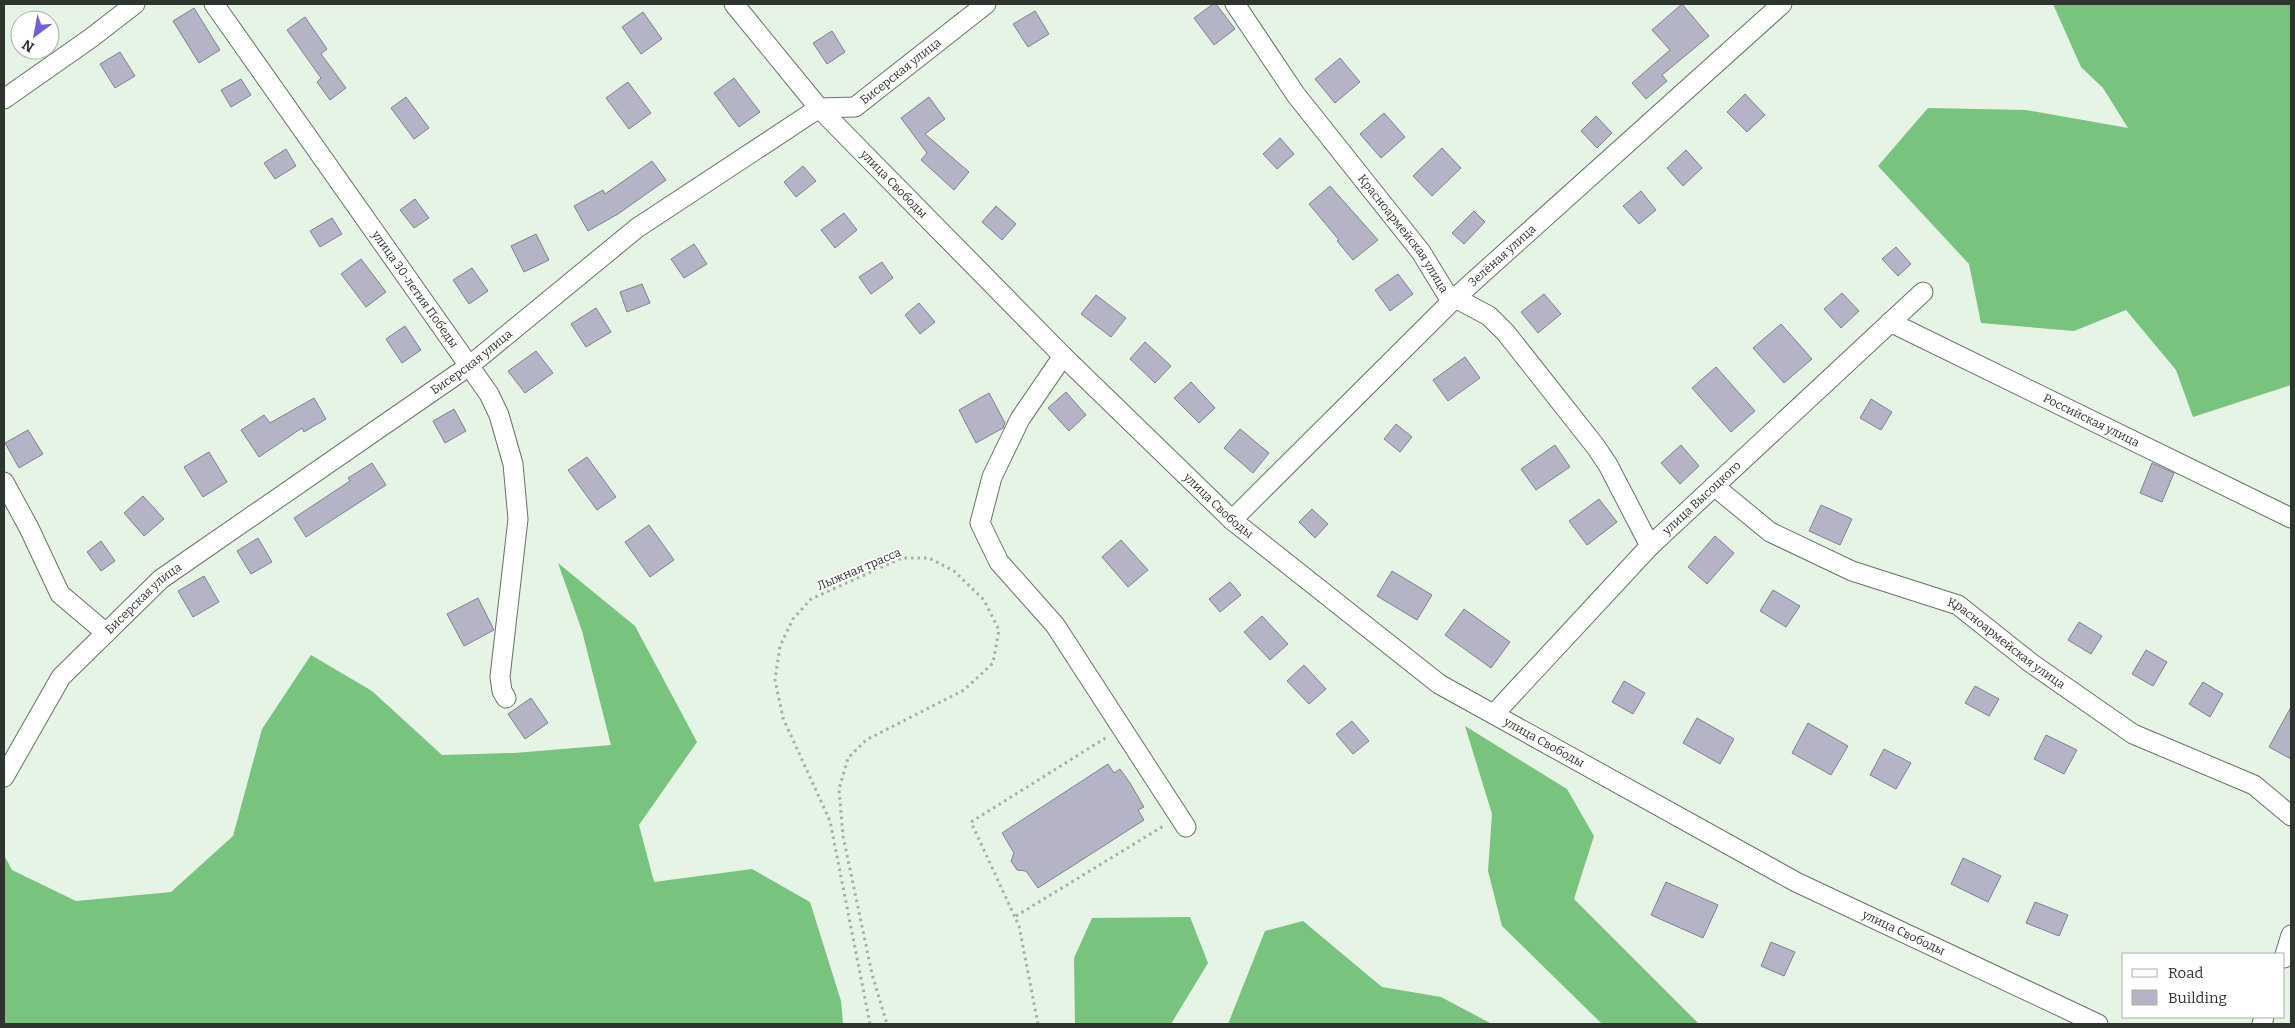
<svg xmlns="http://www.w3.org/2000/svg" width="2295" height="1028" font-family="Bitter,serif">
<rect width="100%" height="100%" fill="#e5f4e5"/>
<!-- forest -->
<path fill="#78c37d" d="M2053 4H2291V385L2193 417 2176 370 2126 310 2074 331 1981 323 1969 264 1878 166 1928 108 2026 110 2128 128 2103 88 2081 67Z
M558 563 635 626 697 742 639 825 654 882 752 869 810 902 841 1001 843 1024H4V855L12 870 76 901 171 892 233 836 262 729 311 655 372 691 442 755 514 753 611 745 582 631Z
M1465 726 1567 789 1594 836 1574 899 1699 1024H1602L1502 926 1488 871 1492 814Z
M1190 917 1208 963 1171 1024H1075L1074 958 1092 918Z
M1303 921 1382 987 1441 997 1492 1024H1228L1265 931Z"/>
<!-- building -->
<path fill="#b5b4c7" stroke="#808091" d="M1213 4H1216L1235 29 1214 45 1194 18Z
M1682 4 1709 36 1662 75 1667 81 1646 99 1632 83 1670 50 1652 30Z
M194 8 220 50 199 63 173 21Z
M1035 11 1049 34 1028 47 1013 24Z
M643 12 662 39 641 54 622 27Z
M305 17 327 49 321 54 346 88 330 100 317 82 321 78 287 30Z
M832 31 845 52 827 64 813 43Z
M120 52 135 76 115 88 100 64Z
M1340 58 1360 82 1335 103 1315 79Z
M734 78 760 112 739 127 714 93Z
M241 79 251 95 231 107 221 90Z
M628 82 651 113 629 129 606 98Z
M1745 94 1765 115 1747 132 1727 112Z
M406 97 429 128 414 139 391 108Z
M929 97 945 119 925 134 969 172 954 190 921 160 927 153 901 118Z
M1384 113 1405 137 1381 158 1360 134Z
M1596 116 1612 133 1597 148 1581 131Z
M1280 138 1294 154 1277 169 1263 154Z
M1442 148 1461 168 1432 196 1413 176Z
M286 149 296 166 275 179 264 163Z
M1686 150 1702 168 1683 186 1667 168Z
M652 161 666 180 618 214 588 231 574 206 603 190 605 194Z
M803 166 816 181 796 197 784 182Z
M1330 186 1378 240 1353 260 1337 241 1339 240 1309 204Z
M1641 191 1656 210 1639 224 1623 206Z
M415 199 429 218 414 228 400 210Z
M996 206 1016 224 1002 240 982 222Z
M1474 211 1485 222 1464 244 1452 233Z
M844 213 857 230 835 248 821 230Z
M332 218 342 234 320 247 310 231Z
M536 234 549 260 524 272 511 246Z
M694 244 707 264 684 278 671 259Z
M1896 247 1911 264 1898 276 1882 259Z
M361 259 386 292 366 307 341 274Z
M882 262 893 278 871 294 859 277Z
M472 268 488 291 469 304 453 280Z
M1398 274 1413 294 1390 311 1375 290Z
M642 284 650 303 627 312 620 292Z
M1842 293 1859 311 1841 328 1824 309Z
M1544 294 1561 314 1538 333 1521 312Z
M1096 295 1126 318 1111 337 1081 314Z
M919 303 935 322 920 334 905 315Z
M596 308 611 332 586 347 571 324Z
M1781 324 1812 359 1784 383 1753 348Z
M405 326 421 350 402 363 386 339Z
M1145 342 1171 366 1155 383 1130 359Z
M536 351 553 373 525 393 508 371Z
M1465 357 1480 378 1448 401 1433 380Z
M1716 367 1755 411 1731 432 1692 388Z
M1191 382 1215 408 1199 423 1174 398Z
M1066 392 1086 415 1069 431 1048 408Z
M989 393 1005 423 1003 428 976 443 959 410Z
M314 398 326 419 304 432 302 428 259 457 241 430 264 415 270 423Z
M1871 399 1892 412 1881 430 1860 418Z
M454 409 466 431 445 443 433 421Z
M1396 424 1412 437 1400 452 1384 439Z
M1240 429 1269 453 1253 473 1224 448Z
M28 430 43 454 19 468 5 443Z
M1555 445 1570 467 1536 490 1521 469Z
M1681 445 1699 466 1680 484 1661 463Z
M209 452 227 482 203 497 184 467Z
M587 457 616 497 597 510 568 470Z
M372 463 386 485 306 537 294 518 350 481 348 478Z
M2152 463 2174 473 2162 502 2140 493Z
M143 496 164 519 144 536 124 513Z
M1599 499 1617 522 1587 545 1569 521Z
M1821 505 1852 519 1840 545 1809 531Z
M1312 509 1328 524 1315 538 1299 522Z
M649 525 674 560 650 577 625 542Z
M1715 536 1734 553 1707 584 1688 567Z
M258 538 272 562 251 574 237 551Z
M1121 540 1148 570 1128 587 1102 557Z
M101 541 115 561 101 571 87 552Z
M1392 571 1432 595 1417 620 1377 596Z
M204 576 219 602 193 617 178 591Z
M1230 582 1241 595 1220 612 1209 599Z
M1773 590 1800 606 1786 627 1760 611Z
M478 598 494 630 464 646 447 614Z
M1464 609 1510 642 1491 668 1445 635Z
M1262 616 1288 644 1270 660 1244 632Z
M2079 622 2102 636 2091 654 2068 640Z
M2146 650 2167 662 2153 686 2132 674Z
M1304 665 1326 689 1309 704 1287 681Z
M1624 681 1645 693 1633 714 1612 702Z
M2203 682 2223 694 2210 717 2189 704Z
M1975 686 1999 699 1989 716 1965 703Z
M531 698 548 723 525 739 508 714Z
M2291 707V759L2269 747Z
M1697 718 1734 739 1720 764 1683 743Z
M1352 721 1369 741 1353 754 1336 734Z
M1808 723 1848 746 1831 775 1792 753Z
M2046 735 2077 750 2064 774 2034 759Z
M1884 749 1911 763 1896 789 1870 775Z
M1108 764 1114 773 1120 769 1130 783 1144 807 1138 810 1144 820 1038 888 1026 871 1017 870 1011 861 1014 853 1002 833Z
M1963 858 2001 876 1988 902 1951 884Z
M1666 882 1718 905 1703 938 1651 915Z
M2035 902 2068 915 2059 936 2026 923Z
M1771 942 1795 952 1784 976 1761 966Z"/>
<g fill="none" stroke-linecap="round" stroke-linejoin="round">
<!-- minor casing -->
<g stroke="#667366" stroke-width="21">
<g id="minor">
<path id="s1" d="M214 4 489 394 499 415 513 464 518 519 500 677 502 691 506 698"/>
<path id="s2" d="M734 4 819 108 1063 356 1232 520 1439 684 1796 882 2098 1024"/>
<path id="s3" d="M1235 4 1296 95 1421 252 1446 293 1489 316 1506 333 1596 447 1608 465 1650 546"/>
<path d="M4 99 91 38 135 4"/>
<path id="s4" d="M1890 322 2291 518"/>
<path d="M1063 356 1020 419 992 477 980 523 999 562 1055 625 1186 827"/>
<path d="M4 482 29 528 60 594 106 633"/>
<path id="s5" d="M1714 486 1770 532 1852 571 1958 605 2031 663 2133 734 2254 785 2291 816"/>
<path id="s6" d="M1232 520 1455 298 1782 4"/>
<path id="s7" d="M1494 714 1650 546 1923 292"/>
<path id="s8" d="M4 777 61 677 161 579 469 366 637 228 819 108 855 107 986 4"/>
<path d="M2284 958 2291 935"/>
<path d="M2262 1024 2264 1017"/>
</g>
</g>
<!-- path -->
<path stroke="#a3afa3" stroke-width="3" stroke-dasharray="2.5 4" stroke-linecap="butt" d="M1016 916 1165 825
M870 1024 830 821 783 718 775 680 780 646 793 619 811 599 902 558H929L954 571 984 600 999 630 993 663 964 690 866 740 848 758 839 789 843 836 872 974 887 1024
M1038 1024 1019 926 971 822 1107 737"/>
<!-- minor -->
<use href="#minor" stroke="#fff" stroke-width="19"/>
</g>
<g text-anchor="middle" stroke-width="4" stroke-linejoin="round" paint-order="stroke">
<!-- street labels -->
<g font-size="12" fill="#2e342e" stroke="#fff">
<text dy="4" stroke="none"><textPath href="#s8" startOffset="1159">Бисерская улица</textPath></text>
<text dy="4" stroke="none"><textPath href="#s2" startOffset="241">улица Свободы</textPath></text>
<text dy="4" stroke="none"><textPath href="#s3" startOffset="285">Красноармейская улица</textPath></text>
<text dy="4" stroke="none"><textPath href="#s6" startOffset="378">Зелёная улица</textPath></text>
<text dy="4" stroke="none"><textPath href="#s1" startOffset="349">улица 30-летия Победы</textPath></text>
<text dy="4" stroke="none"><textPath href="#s8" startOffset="634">Бисерская улица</textPath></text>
<text dy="4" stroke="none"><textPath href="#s4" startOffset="224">Российская улица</textPath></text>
<text dy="4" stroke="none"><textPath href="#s7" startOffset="300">улица Высоцкого</textPath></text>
<text dy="4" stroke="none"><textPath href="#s2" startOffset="698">улица Свободы</textPath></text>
<text transform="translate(859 569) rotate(-23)" y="4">Лыжная трасса</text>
<text dy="4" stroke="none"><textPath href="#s8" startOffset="229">Бисерская улица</textPath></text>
<text dy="4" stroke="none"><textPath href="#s5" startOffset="336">Красноармейская улица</textPath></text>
<text dy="4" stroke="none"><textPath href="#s2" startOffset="1102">улица Свободы</textPath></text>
<text dy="4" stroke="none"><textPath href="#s2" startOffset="1509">улица Свободы</textPath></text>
</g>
</g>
<!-- border -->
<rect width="2295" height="1028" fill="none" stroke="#2e342e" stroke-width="10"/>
<!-- legend -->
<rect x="2122" y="953" width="162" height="65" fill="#ffffff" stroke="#abaeab"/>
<rect x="2132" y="969" width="25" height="8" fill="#ffffff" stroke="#abaeab"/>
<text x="2168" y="978" font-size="15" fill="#2e342e">Road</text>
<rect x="2132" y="990" width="25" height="15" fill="#b5b4c7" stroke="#abaeab"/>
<text x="2168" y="1003" font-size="15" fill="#2e342e">Building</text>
<!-- north arrow -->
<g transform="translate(35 35) rotate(212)"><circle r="24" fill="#ffffff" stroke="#abaeab"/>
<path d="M0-4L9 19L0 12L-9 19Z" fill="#725ed8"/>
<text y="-8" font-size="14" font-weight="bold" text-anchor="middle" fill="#2e342e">N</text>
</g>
</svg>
